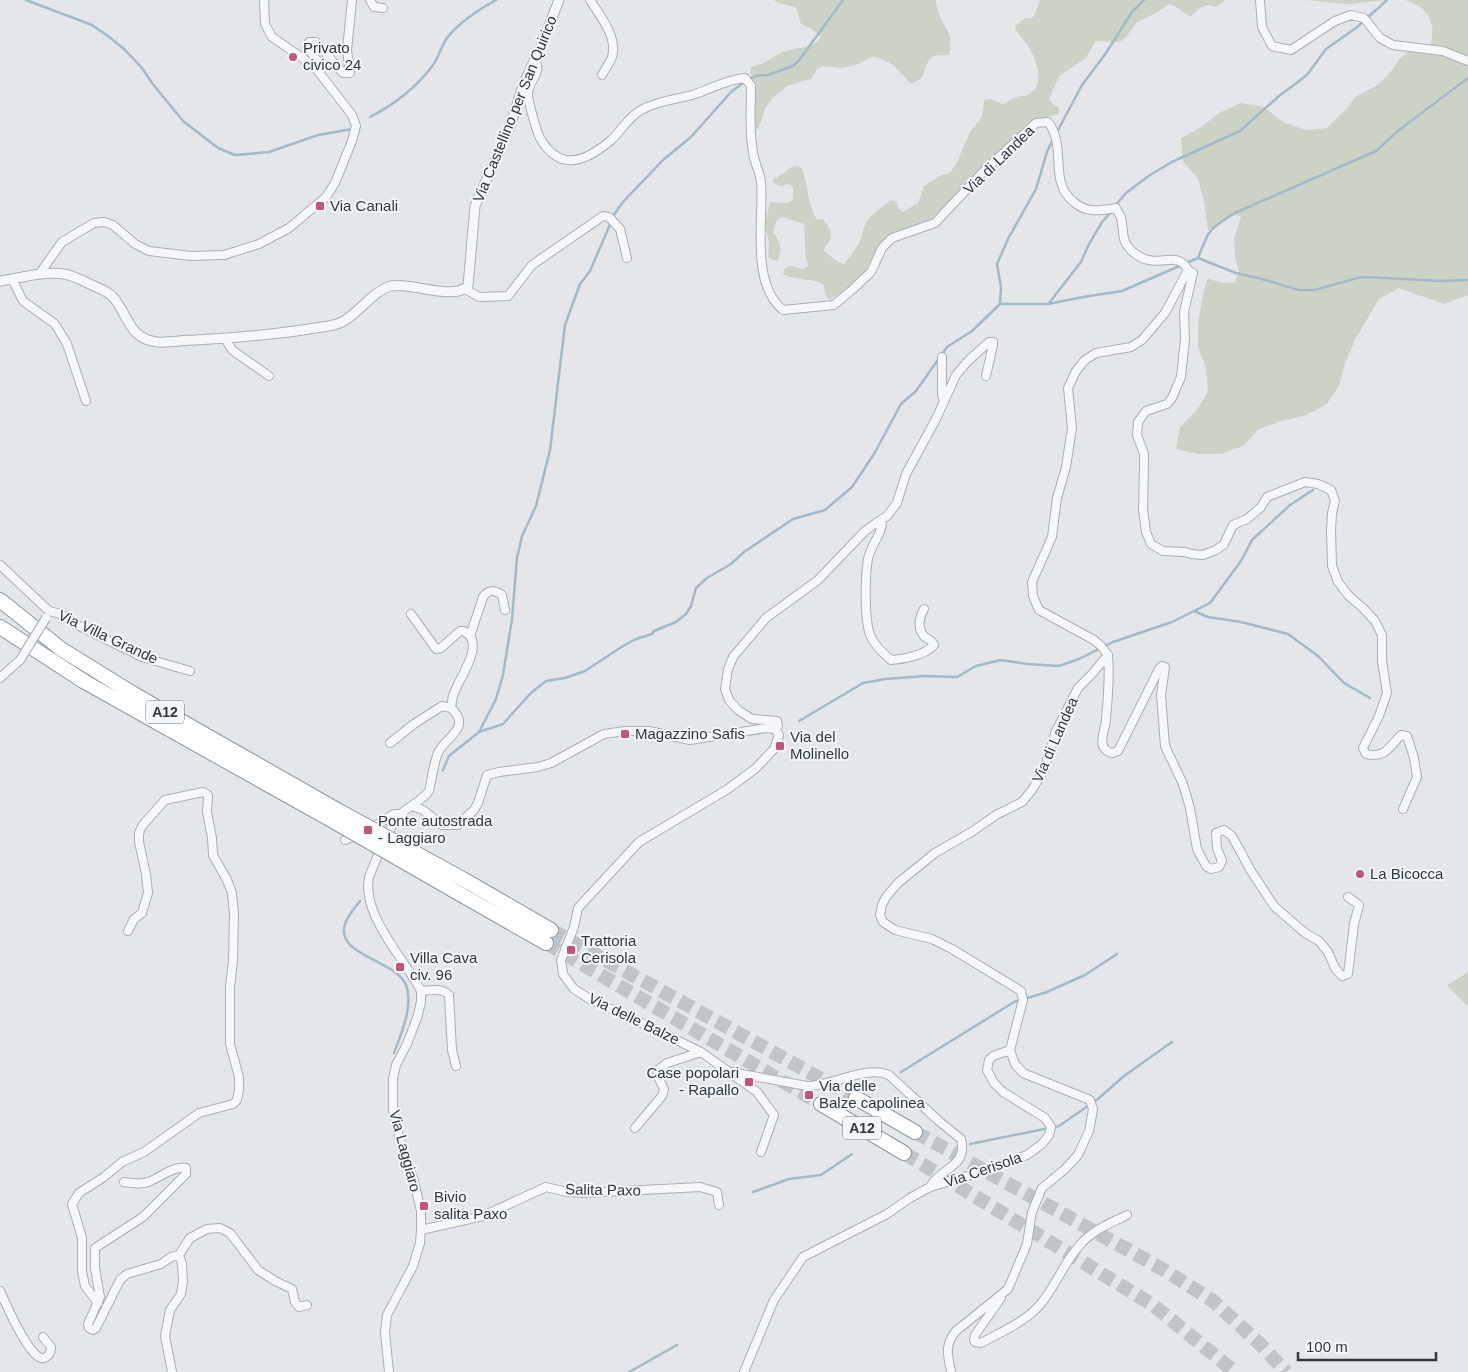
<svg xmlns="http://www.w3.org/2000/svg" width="1468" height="1372" font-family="Arial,sans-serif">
<rect width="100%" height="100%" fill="#e4e7ea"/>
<!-- green -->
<path fill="#cbd3c6" d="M774 0H936C937 13 943 22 949 34 951 39 950 48 950 54 945 56 943 55 938 55 928 55 924 71 922 78L911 84 893 65 877 57H871L859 64 842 68 823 66 817 69 811 79 787 86 773 98 766 107 758 130 754 125 756 104 750 68C756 65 763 64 769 60 774 57 779 53 786 51 797 47 814 49 821 37L812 29 801 24 796 8C789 4 781 6 774 0Z
M1040 0H1225L1216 7C1204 2 1199 9 1191 16 1182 14 1178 6 1170 4L1154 14 1137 22 1126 37 1121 41 1115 42 1096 41 1085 59 1059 76 1049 99 1053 104 1059 108V114L1030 121 931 219 890 234C874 246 872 265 859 280 851 289 839 292 830 300L826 296 823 284C811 278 791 280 783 274L785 268 791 266 803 269 808 266C804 252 805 238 804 224L782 217 777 220 773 232C780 242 783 247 778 260H772L768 256 769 243 765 225 770 202 788 203 793 199V187L788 184C781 187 777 186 772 181 775 177 778 177 783 174 790 169 792 163 802 168 808 185 808 206 817 220L823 219C827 224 833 233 830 240 828 244 825 246 824 251L838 262 844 264C850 257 856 249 860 241 863 235 863 227 867 221 869 217 886 203 891 200L897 202 898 208 903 212 918 203 924 186 943 174H949L956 164 970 132 982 117 984 100 990 99 1002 104C1008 102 1011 99 1016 97 1022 95 1026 97 1031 93 1046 80 1035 55 1025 42 1021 35 1016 34 1015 26L1025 18H1032L1035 14Z
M1306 0H1386L1349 4Z
M1405 0H1468V295L1444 304 1399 288 1379 299 1355 340 1345 363 1339 386 1326 405 1304 416 1281 421 1259 429 1243 446 1221 454H1198L1176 449 1180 427 1197 410 1208 391 1206 368 1198 347V324L1203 293 1208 278C1217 282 1225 284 1235 282L1239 271 1235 258 1234 239 1241 216 1234 215 1208 230 1204 201 1198 179 1183 161 1181 138 1201 127 1219 113 1241 103 1264 107 1283 122 1305 130 1327 128 1349 106 1355 97 1376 86 1385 78 1393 69 1399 59 1408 52 1419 50 1430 46C1437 23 1429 7 1405 0Z
M1468 968V1007L1447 985 1467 973Z"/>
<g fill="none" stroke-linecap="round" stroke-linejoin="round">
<!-- stream -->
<path stroke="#a3bac6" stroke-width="2.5" d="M26 0 92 25 108 36 124 49 142 68 152 83 183 121 218 148 235 155 269 152 318 135 352 129
M370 117C393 105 417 87 433 65 439 57 441 46 447 38 457 24 481 8 496 0
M1056 134 1082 85 1106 53 1132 12 1144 0
M1115 206 1126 193 1150 175 1172 162 1240 131 1279 96 1307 75 1326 49 1356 28 1387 0
M1198 258C1209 229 1209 229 1235 213L1376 151 1399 130 1468 78
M1000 303 1001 287 997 264 1008 239 1036 189 1047 152 1053 139
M1049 303 1081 262 1088 246 1102 222 1112 211
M1194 611 1208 617 1241 622 1288 634 1318 656 1344 683 1370 698
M799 721 863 683 885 679 925 676 957 677 976 666 1001 660 1027 664 1059 666 1079 659 1113 642 1172 622 1210 603 1241 561 1252 540 1290 505 1313 490
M479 732 496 699 503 675 512 619 517 558 522 536 536 506 550 450 565 325 580 284 590 271 615 213 623 202 663 160 691 137 731 92 743 83 755 76 768 75 793 66 800 59 843 0
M443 770 449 756 479 732 503 724 531 693 546 681 565 678 585 671 623 646 636 639 652 634 654 631 676 622 686 614 691 606 696 588 707 578 731 564 744 552 793 519 825 510 852 487 874 454 901 404 916 391 947 347 972 331 1000 304H1048L1083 297 1122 291 1198 258 1236 273 1262 279 1299 290H1315L1357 278 1367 277 1441 281 1468 280
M360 901C355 908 348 915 345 924 335 956 395 959 406 985 414 1005 401 1034 394 1053
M901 1072 1014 1002 1047 992 1085 975 1117 954
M970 1144 1059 1126 1098 1099 1124 1076 1172 1042
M753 1192 789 1179 821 1175 852 1154
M629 1372 677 1345"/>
<!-- motorway-tunnel -->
<path stroke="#bfc4c8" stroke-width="14" stroke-dasharray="14 7" stroke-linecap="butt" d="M551 930 856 1098
M546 943 821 1104
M915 1132 1166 1271 1213 1301 1259 1343 1286 1372
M904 1153 1153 1305 1235 1372"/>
<!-- minor casing -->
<g stroke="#a9afb4" stroke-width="10">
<path id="minor" d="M370 0 374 7 383 8
M590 0C600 16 618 37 612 57 610 63 605 69 602 75
M1260 0 1262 27 1272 46 1291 50 1335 21 1351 15 1364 18 1380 38 1393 45 1443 51 1468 61
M535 59C543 74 528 80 528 94 528 101 537 133 540 138 559 171 583 163 609 142 620 133 628 117 641 110 657 101 674 100 692 95 709 90 727 79 745 78L751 86C751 107 749 132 753 152 754 162 760 172 761 182 764 220 750 283 783 310L834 305 853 289 871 272 882 248 892 238 935 223 984 171 1036 123 1048 122C1068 148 1047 182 1075 203 1080 207 1087 210 1093 210 1100 211 1109 209 1116 208 1117 211 1120 215 1121 218 1124 229 1121 239 1129 248 1133 253 1142 259 1149 260 1164 264 1178 252 1188 270L1165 313 1142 340 1131 347 1096 353 1085 360 1076 371 1068 388 1072 428 1066 467 1057 498 1052 537 1032 582 1033 596 1039 610 1094 640 1101 646 1108 655 1091 675 1078 688 1056 731 1044 770 1032 790 1022 802 996 815 973 831 935 853 898 883 886 897 882 905 880 915 883 922 895 930 932 939 952 949 1021 991 1023 1000 1010 1050
M318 71 323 68 307 47 309 42H316L343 73H350L347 50 352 0
M1188 270 1193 273 1184 312 1185 339 1181 377 1172 398 1167 404 1146 411 1138 422 1137 435 1144 454V468L1143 510 1146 532 1151 544 1163 551 1185 552 1191 554 1203 555 1216 550 1224 544 1233 525 1247 519 1261 507 1267 497 1305 482 1318 484 1331 490 1335 501 1332 513 1331 531 1332 566 1338 582 1349 596 1363 608 1375 621 1382 635V661L1387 693 1379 716 1363 748 1366 754C1385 759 1390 746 1401 735L1407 736 1414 758 1417 777 1403 809
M40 273 62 242 94 223 104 222 113 225 135 244 149 251 191 256 224 255 259 244 289 228 326 197 335 183 352 141 356 126 352 115 314 66 272 37 265 24 264 0
M12 279 23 301 55 324 67 344 86 401
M465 289 479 297 508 296 532 265 603 216 609 217 620 229 627 258
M225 338 232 350 269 376
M942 357V395L944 401
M882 519C883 534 871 544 868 559 865 575 864 622 871 637 875 646 884 654 891 660 905 659 925 655 934 645 932 640 929 640 925 637 917 630 919 617 924 609
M0 565 49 611 61 614 73 623 142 657 190 671
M411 614 436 649 441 648 460 631H464C467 633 470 635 472 640 477 656 458 680 453 696 452 699 452 704 451 708
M470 636 483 597C489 589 494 590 502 595L505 610
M1108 655C1110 676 1108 698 1106 719 1106 727 1100 738 1103 746 1105 750 1108 752 1112 753L1118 751 1159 669 1162 666 1165 667 1161 695 1165 746 1183 784 1190 808 1197 849 1206 866 1211 869 1219 867 1222 861 1217 848 1216 833 1224 830 1232 836 1251 871 1274 906 1305 933 1319 941 1328 952 1335 968 1342 976 1348 974 1354 924 1359 905 1348 897
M0 678 20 660
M775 729 778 726 777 721 752 719 738 710 729 700 725 689 728 669 733 657 766 618 818 580 865 531 882 519 887 516 897 503 906 474 936 419 956 375 968 361 989 342H993V345L986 376
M412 806 423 810 442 825H458L474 810 478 803 487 775 499 772 538 767 551 763 604 734 625 731H649L690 740 766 728 775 729
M370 829 394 814H402
M345 840 360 834
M421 991C431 990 442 988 449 995L452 1050 456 1066
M731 1072 807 1086C832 1086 866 1065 889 1075L940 1122 961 1139C968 1168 940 1167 930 1187
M635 1128 662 1096 664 1089 657 1075 658 1070 667 1063 701 1052
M761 1152 774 1115 757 1092 701 1052 648 1026 593 1001 574 989 563 974 561 960 574 927 578 908 639 842 728 789 756 768 774 749 779 735 775 729
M124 1182C132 1183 140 1185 148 1182 160 1178 172 1166 186 1168V1174L143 1217 95 1248V1268L100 1297 88 1324 89 1328 93 1330 96 1328 120 1280 127 1274 161 1264 171 1257 179 1255
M421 1230 483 1216 546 1187 567 1192 584 1193 700 1187 717 1192 719 1205
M179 1255 190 1238 207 1229 220 1228 230 1233 258 1270 275 1281 292 1289 295 1302 299 1307 307 1305
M0 1291C5 1302 33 1368 46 1357 50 1355 51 1352 51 1347L43 1337
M1001 1298 975 1335 974 1340 975 1342 981 1343C999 1333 1021 1324 1036 1309 1054 1291 1062 1265 1079 1246 1091 1231 1110 1223 1127 1215
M98 1303 85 1286 82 1271V1238L72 1204 79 1193 104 1177 122 1162 144 1152 199 1113 233 1104 237 1100 239 1090V1077L230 1044V987L233 961 234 915 232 893 227 880 213 855 212 838 207 812 208 798V795L203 792 165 800 142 826 139 833V842L146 874 148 893 142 913 134 919 128 931
M172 1372 165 1336 170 1310 181 1294 183 1281 182 1264 179 1255
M389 1372 385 1332 387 1315 413 1266 420 1243 421 1230V1211L414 1181 399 1137 393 1110V1079L396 1065 407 1044 417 1018 421 1002V991C405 959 361 915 369 877 377 858 387 829 401 814 410 805 422 801 429 791 432 779 433 765 438 753 444 738 473 728 451 708L442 706 414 724 390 743
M744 1372 774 1300 803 1257 887 1214 910 1198 930 1187 974 1174 1027 1155 1042 1144 1049 1135 1051 1127 1045 1118 1003 1092 994 1083 987 1070 989 1060 993 1056 1010 1050
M951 1372C948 1355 944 1345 956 1331L1008 1289 1027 1244 1032 1212 1042 1188 1064 1170 1078 1155 1089 1131 1093 1109 1090 1100 1023 1073 1015 1064 1010 1050"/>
</g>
<!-- tertiary casing -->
<g stroke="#a9afb4" stroke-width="11">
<path id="tertiary" d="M0 281C21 278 42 271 64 274 73 275 83 281 92 285 98 288 107 291 112 296 129 314 127 338 157 342 169 343 183 340 195 340 233 338 271 335 309 329 319 327 332 327 342 322 358 314 374 290 391 286 412 282 453 301 468 286L475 206 510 126 524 83 542 44 559 0"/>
</g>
<!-- motorway casing -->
<g stroke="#8c979f" stroke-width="16">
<path id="motorway" d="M0 600 61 649 132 693 339 811
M0 627 85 682 333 821
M468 882 551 930
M460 894 546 943
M856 1098 915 1132
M821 1104 904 1153"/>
</g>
<!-- minor -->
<use href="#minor" stroke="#f6f7f9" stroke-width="8"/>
<!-- tertiary -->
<use href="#tertiary" stroke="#f6f7f9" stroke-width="9"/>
<!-- motorway -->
<use href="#motorway" stroke="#fff" stroke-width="14"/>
<!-- minor-bridge casing -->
<g stroke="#a9afb4" stroke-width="10" stroke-linecap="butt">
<path id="minor-bridge" d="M20 660 46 618"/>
</g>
<!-- motorway-bridge casing -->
<g stroke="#8c979f" stroke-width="16" stroke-linecap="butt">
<path id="motorway-bridge" d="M339 811 468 882
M333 821 460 894"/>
</g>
<!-- minor-bridge -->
<use href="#minor-bridge" stroke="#f6f7f9" stroke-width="8"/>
<!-- motorway-bridge -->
<use href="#motorway-bridge" stroke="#fff" stroke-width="14"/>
</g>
<!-- markers -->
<g fill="#c15679" stroke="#f3f6f8" stroke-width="2">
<circle cx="293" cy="57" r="5"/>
<rect x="315" y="201" width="10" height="10" rx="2.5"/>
<rect x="620" y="729" width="10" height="10" rx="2.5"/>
<rect x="775" y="741" width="10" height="10" rx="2.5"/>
<rect x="363" y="825" width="10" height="10" rx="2.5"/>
<circle cx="1360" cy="874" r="5"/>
<rect x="566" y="945" width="10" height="10" rx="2.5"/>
<rect x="395" y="962" width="10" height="10" rx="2.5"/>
<rect x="744" y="1077" width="10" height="10" rx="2.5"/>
<rect x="804" y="1090" width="10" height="10" rx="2.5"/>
<rect x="419" y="1201" width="10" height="10" rx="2.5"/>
</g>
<g text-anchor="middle" stroke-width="4" stroke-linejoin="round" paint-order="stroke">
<!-- shield labels -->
<g fill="#f3f6f8" stroke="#687178" stroke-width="1">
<rect x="146" y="700.5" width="38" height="23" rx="4"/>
<rect x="843" y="1116.5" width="38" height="23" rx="4"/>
</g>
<g font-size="14" font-weight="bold" fill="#2d3841">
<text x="165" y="717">A12</text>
<text x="862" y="1133">A12</text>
</g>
<!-- poi labels -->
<g font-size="15" fill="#2d3841" stroke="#f3f6f8" text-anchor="start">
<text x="303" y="53">Privato<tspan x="303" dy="17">civico 24</tspan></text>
<text x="330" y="211">Via Canali</text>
<text x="635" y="739">Magazzino Safis</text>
<text x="790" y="742">Via del<tspan x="790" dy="17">Molinello</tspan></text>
<text x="378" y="826">Ponte autostrada<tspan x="378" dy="17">- Laggiaro</tspan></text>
<text x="1370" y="879">La Bicocca</text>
<text x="581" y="946">Trattoria<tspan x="581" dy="17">Cerisola</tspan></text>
<text x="410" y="963">Villa Cava<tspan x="410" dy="17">civ. 96</tspan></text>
<text x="739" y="1078" text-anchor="end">Case popolari<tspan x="739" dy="17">- Rapallo</tspan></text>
<text x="819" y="1091">Via delle<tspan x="819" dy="17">Balze capolinea</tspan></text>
<text x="434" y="1202">Bivio<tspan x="434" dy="17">salita Paxo</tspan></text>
</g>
<!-- street labels -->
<g font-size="15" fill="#2d3841" stroke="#f3f6f8">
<text transform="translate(515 109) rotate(-68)" y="5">Via Castellino per San Quirico</text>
<text transform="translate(999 160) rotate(-44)" y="5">Via di Landea</text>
<text transform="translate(108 637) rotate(25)" y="5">Via Villa Grande</text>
<text transform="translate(1055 740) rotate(-66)" y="5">Via di Landea</text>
<text transform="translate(634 1019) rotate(26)" y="5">Via delle Balze</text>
<text transform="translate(405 1151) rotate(75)" y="5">Via Laggiaro</text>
<text transform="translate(983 1170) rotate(-19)" y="5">Via Cerisola</text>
<text transform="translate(603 1190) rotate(1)" y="5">Salita Paxo</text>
</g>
</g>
<!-- scale -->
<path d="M1298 1352v8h138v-8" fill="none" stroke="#2d3841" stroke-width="2.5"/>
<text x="1306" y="1352" font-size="15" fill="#2d3841" stroke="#f3f6f8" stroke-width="4" paint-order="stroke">100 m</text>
</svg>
